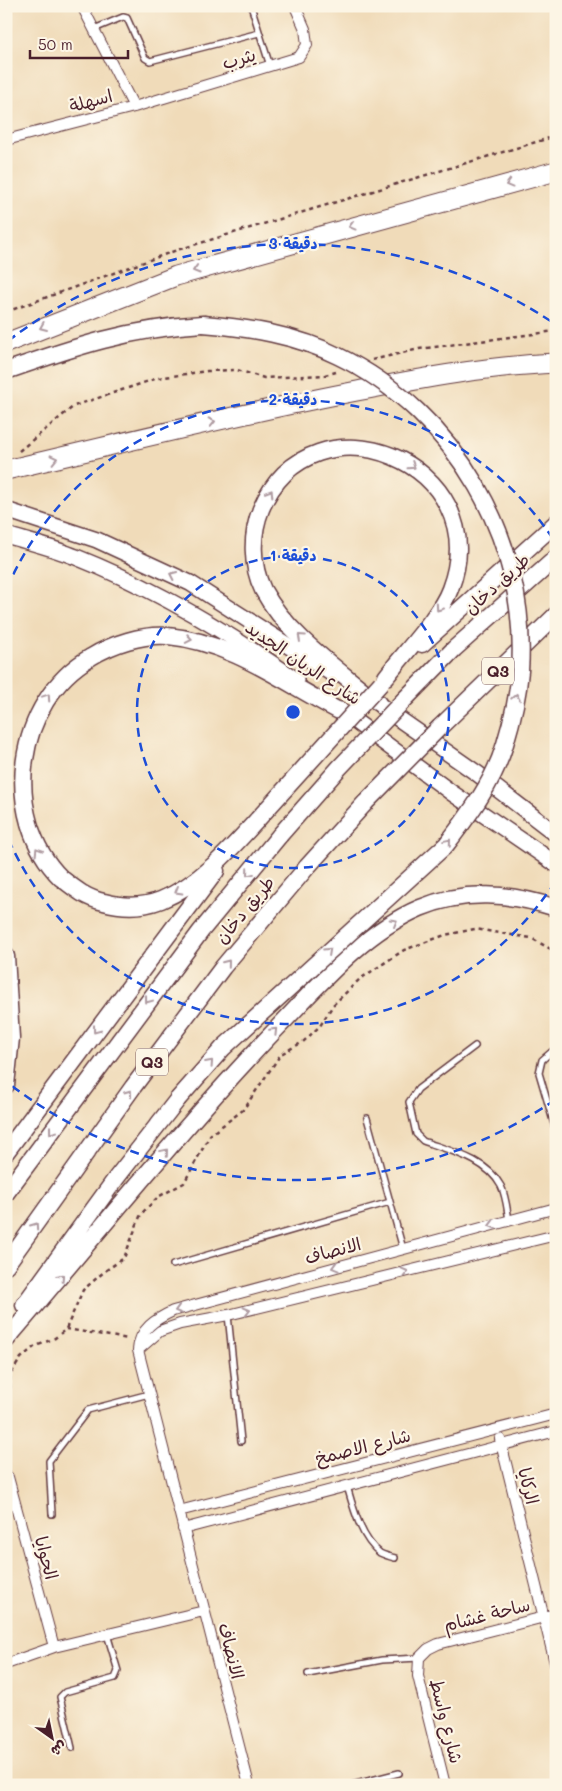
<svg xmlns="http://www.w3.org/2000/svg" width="562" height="1791" font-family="Mali,'Playpen Sans Arabic',sans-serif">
<rect width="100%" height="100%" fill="#fcf5e5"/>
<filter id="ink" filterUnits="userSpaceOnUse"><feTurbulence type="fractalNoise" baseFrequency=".02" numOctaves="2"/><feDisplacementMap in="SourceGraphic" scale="10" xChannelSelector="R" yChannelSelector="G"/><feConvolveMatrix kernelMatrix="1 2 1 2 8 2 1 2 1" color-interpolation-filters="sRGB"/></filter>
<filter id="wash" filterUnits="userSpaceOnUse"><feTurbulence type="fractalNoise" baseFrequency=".0096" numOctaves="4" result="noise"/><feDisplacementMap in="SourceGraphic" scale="20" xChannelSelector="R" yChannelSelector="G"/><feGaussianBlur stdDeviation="1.12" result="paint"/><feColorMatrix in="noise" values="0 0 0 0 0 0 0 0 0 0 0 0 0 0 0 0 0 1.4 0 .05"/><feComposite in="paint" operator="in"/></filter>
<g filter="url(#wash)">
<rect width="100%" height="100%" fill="#f0dbb9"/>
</g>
<g filter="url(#ink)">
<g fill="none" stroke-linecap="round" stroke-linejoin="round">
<!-- service casing -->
<g stroke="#633b40" stroke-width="8">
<path id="service" d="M251 6 270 66
M94 29 123 17 127 18 145 58 150 61 259 33
M475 1046 418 1089 409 1102 416 1134 423 1141C450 1151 487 1159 501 1186 506 1196 507 1209 509 1220
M556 1048 542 1060 539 1073 556 1131
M367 1118 403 1249
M173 1265 390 1202
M228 1315 241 1441
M347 1486C353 1507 361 1539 380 1553 384 1555 391 1557 395 1558
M52 1514 49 1461 88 1410 149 1394
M308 1674 382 1660 419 1658
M72 1748 60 1697 65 1692 115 1678 118 1671 107 1634
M352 1785 399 1773"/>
</g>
<!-- minor casing -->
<g stroke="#633b40" stroke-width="12">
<path id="minor" d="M82 6 134 107
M6 140 134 107 299 57 307 45 305 29 295 6
M138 1350 160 1331 180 1324 228 1315 556 1235
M500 1439 556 1667
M8 1477 54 1647
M179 1511 556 1414
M183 1529 556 1431
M6 1664 54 1647 204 1611
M249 1785 138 1350C139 1329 156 1319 173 1311L556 1208
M445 1785 418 1676 419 1658 428 1649 438 1644 556 1614"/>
</g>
<!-- secondary casing -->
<g stroke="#633b40" stroke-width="18">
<path id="secondary" d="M6 510 97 540 190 583 334 675
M6 535C29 542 54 548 76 557 154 588 228 632 296 680
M382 707 478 774 556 834
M340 710 452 793 556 864"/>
</g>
<!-- primary casing -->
<g stroke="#633b40" stroke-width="19">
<path id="primary" d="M6 371C74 347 131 328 203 324
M422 644 556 523
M404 700 454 649 556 558
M378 703C339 670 287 635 263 590 251 565 251 534 261 509 312 388 498 463 450 589 440 616 404 653 386 677
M440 727 556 615
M258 819C230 850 200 884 161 900 143 907 122 907 104 902 86 898 75 889 61 878 0 817 15 701 91 657 112 644 142 634 168 636 233 642 286 684 343 713
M6 956 11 1038 6 1085
M6 1152 216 871
M6 1193 201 931 280 835
M6 1265 133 1087 223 967 307 867
M24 1305 117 1177 178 1099
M6 1340C98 1233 186 1122 284 1021 323 980 366 931 420 908 465 889 510 893 556 908"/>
</g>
<!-- motorway casing -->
<g stroke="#633b40" stroke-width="21">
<path id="motorway" d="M6 343 176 276 556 171
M6 470C123 443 240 413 357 391 423 378 489 366 556 363"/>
</g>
<!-- path -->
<path stroke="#633b40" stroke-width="2.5" stroke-dasharray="4 4" stroke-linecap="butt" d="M6 312 177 250 556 136
M372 360 419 349 556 331
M19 451 74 406 158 378 207 371 237 370 264 378 325 375 336 372
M66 1329 129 1339
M6 1395 10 1390V1375L21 1358 34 1347 55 1338 66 1329 83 1290 105 1271 124 1258 141 1214 158 1197 184 1183 210 1135 243 1110 281 1054 303 1042 320 1026 333 1005 360 979 404 950 445 935 475 929 531 938 556 952"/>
<!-- service -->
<use href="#service" stroke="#fff" stroke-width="5"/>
<!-- minor -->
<use href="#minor" stroke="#fff" stroke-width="10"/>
<!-- secondary -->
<use href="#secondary" stroke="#fff" stroke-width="15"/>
<!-- primary -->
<use href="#primary" stroke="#fff" stroke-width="16"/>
<!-- motorway -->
<use href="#motorway" stroke="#fff" stroke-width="19"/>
<!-- primary-bridge casing -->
<g stroke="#633b40" stroke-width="19" stroke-linecap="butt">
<path id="primary-bridge" d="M258 819 381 683
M280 835 339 768 404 700
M307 867 366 802 440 727
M178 1099 223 1048 446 845C469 815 494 782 505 744 512 721 518 695 520 671 529 541 456 413 338 356 296 335 250 328 203 324"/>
</g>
<!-- primary-bridge -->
<use href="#primary-bridge" stroke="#fff" stroke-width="16"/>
</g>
<!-- one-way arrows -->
<defs><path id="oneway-chevron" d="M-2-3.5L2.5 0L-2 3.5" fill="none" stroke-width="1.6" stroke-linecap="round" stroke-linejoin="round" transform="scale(1.25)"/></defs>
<g stroke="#ae9aa0">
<use href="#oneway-chevron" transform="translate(509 184) rotate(165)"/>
<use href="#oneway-chevron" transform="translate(352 226) rotate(165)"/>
<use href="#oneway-chevron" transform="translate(196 270) rotate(163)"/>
<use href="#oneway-chevron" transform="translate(43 327) rotate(157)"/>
<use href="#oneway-chevron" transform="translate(212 422) rotate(-13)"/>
<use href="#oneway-chevron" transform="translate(54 459) rotate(-13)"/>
<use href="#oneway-chevron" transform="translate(412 466) rotate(33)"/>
<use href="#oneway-chevron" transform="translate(270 493) rotate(-58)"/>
<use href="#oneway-chevron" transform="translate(173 575) rotate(-155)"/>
<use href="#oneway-chevron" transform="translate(439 608) rotate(125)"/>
<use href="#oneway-chevron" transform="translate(301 637) rotate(-138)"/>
<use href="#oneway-chevron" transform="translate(189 639) rotate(10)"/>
<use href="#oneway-chevron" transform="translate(47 697) rotate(-56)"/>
<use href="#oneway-chevron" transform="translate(516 697) rotate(-79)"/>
<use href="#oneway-chevron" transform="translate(448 842) rotate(-50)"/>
<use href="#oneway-chevron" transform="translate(38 851) rotate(-122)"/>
<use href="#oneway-chevron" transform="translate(249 873) rotate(130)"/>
<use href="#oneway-chevron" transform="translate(178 891) rotate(150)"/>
<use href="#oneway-chevron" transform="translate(394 922) rotate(-30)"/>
<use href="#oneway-chevron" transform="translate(328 951) rotate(-43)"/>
<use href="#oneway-chevron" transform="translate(227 963) rotate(-51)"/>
<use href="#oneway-chevron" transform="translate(148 1000) rotate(127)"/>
<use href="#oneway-chevron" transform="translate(96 1030) rotate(127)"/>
<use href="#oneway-chevron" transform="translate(274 1031) rotate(-46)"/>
<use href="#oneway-chevron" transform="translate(210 1063) rotate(-48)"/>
<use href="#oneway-chevron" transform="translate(129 1093) rotate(-54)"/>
<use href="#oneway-chevron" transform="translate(52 1131) rotate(127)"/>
<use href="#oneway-chevron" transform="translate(165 1152) rotate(-50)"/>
<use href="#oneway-chevron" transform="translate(492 1225) rotate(165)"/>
<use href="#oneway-chevron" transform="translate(35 1226) rotate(-55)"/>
<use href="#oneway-chevron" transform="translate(335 1267) rotate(165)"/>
<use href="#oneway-chevron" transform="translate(405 1272) rotate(-14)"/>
<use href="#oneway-chevron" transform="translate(61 1277) rotate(-49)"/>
<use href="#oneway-chevron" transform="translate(178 1310) rotate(163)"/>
<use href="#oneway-chevron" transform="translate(247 1311) rotate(-14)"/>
</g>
</g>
<!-- distance rings -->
<g fill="none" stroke="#1d4ed8" stroke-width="2.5" stroke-dasharray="9 6">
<circle cx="293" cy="712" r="156"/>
<path d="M555 882A312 312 0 0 1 7 836M7 588A312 312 0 0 1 555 542"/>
<path d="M555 1100A468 468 0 0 1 8 1083M8 341A468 468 0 0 1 555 324"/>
</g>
<g text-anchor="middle" stroke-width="4.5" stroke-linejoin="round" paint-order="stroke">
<!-- shield labels -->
<g fill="#fcf5e5" stroke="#7f5f63" stroke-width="1">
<rect x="482" y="657.5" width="32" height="27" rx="4"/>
<rect x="136" y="1048.5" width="32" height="27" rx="4"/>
</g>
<g font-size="16" font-weight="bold" fill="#4a1f2b">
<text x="498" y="677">Q3</text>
<text x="152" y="1068">Q3</text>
</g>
<!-- street labels -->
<g font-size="18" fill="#4a1f2b" stroke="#fcf5e5">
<text transform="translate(239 59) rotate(-16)" y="6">يثرب</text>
<text transform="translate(91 101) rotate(-15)" y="6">اسهلة</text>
<text transform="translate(497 584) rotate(-42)" y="6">طريق دخان</text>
<text transform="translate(303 663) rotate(34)" y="6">شارع الريان الجديد</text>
<text transform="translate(245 910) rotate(-50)" y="6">طريق دخان</text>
<text transform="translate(333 1251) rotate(-15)" y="6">الانصاف</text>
<text transform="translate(363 1447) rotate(-14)" y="6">شارع الاصمخ</text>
<text transform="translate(528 1486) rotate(76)" y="6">الركايا</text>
<text transform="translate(46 1558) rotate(75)" y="6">الحوايا</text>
<text transform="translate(487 1615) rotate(-14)" y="6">ساحة غشام</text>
<text transform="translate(231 1651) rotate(76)" y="6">الانصاف</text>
<text transform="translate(446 1721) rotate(76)" y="6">شارع واسط</text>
</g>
</g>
<circle cx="293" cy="712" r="8" fill="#1d4ed8" stroke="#fcf5e5" stroke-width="2.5"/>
<g font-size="15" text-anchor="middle" font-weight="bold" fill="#1d4ed8" stroke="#fcf5e5" stroke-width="4.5" stroke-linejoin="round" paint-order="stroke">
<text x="293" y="249">3 دقيقة</text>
<text x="293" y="405">2 دقيقة</text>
<text x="293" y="561">1 دقيقة</text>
</g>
<!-- margin -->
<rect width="562" height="1791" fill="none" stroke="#fcf5e5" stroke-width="25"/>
<!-- north arrow -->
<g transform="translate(52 1738) rotate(147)" stroke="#fcf5e5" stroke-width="4" paint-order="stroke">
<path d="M0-4L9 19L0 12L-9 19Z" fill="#4a1f2b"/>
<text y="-8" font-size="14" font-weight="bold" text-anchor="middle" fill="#4a1f2b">ش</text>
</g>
<!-- scale -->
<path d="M30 50v8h98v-8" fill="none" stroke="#4a1f2b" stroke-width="2.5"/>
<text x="38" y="50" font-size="15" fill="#4a1f2b" stroke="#fcf5e5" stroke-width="4" paint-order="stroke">50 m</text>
</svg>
